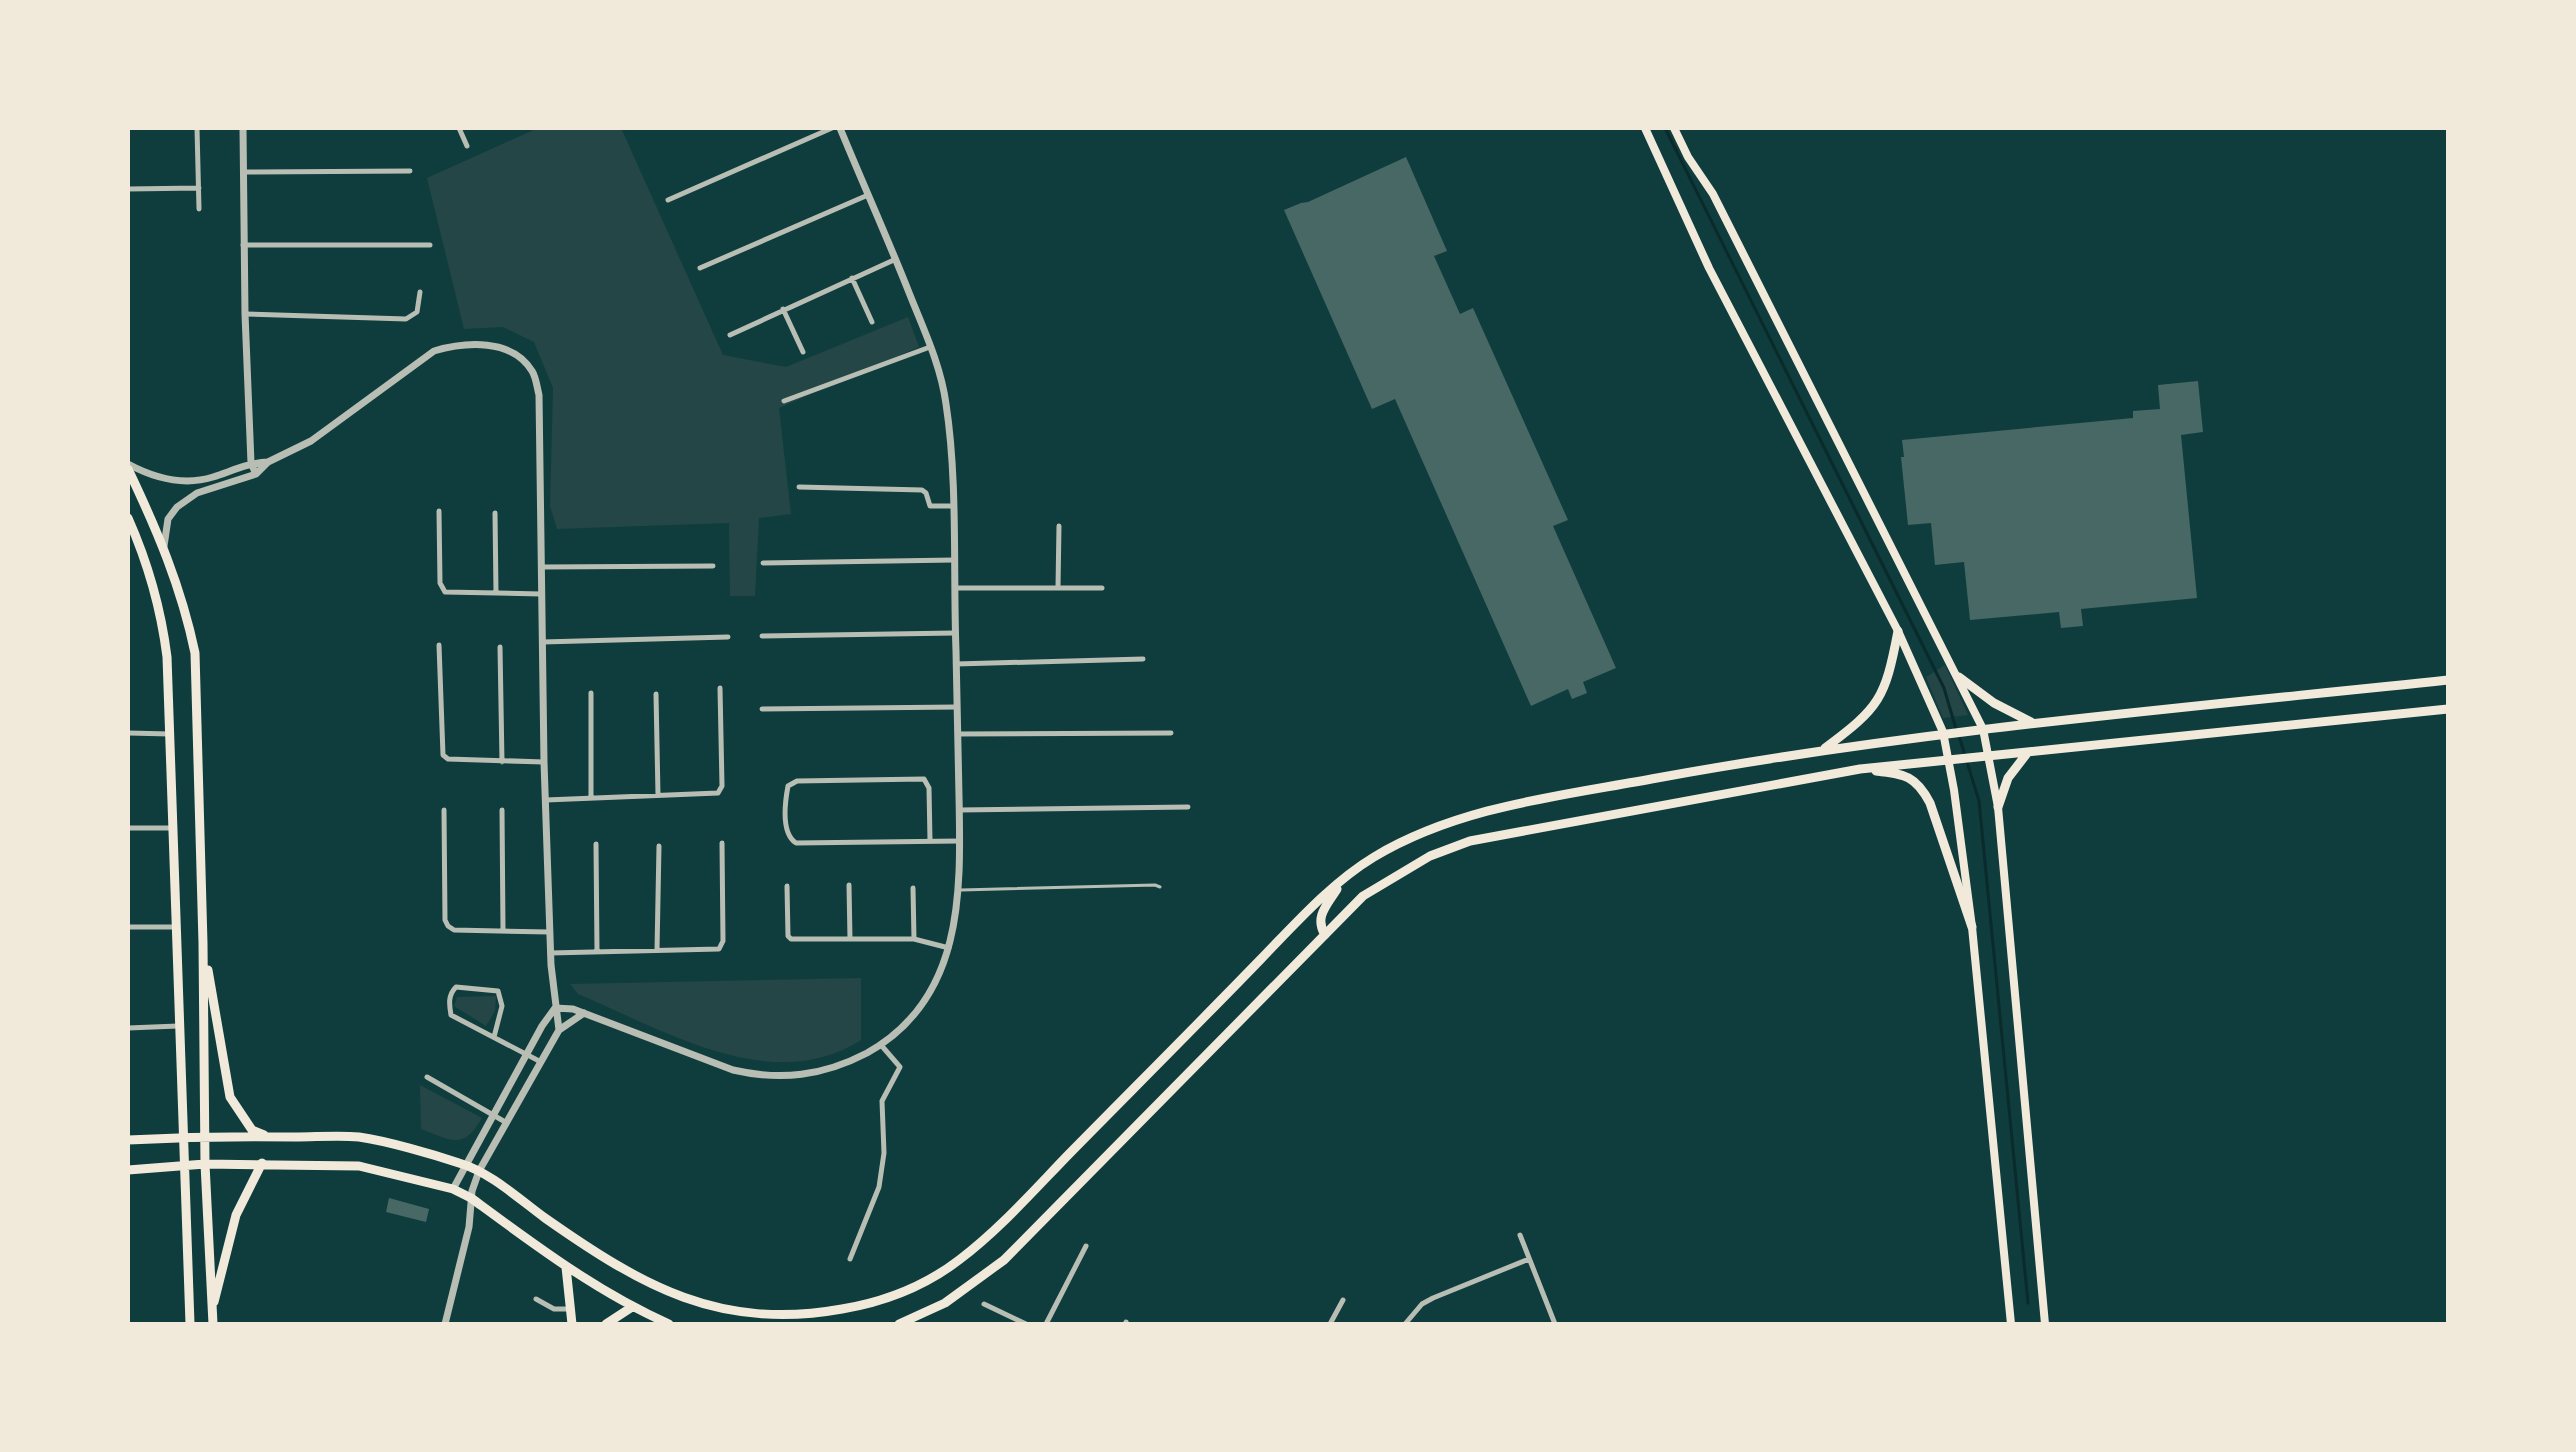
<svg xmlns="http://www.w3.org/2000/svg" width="2576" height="1452" font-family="Arial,sans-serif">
<rect width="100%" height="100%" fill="#0f3d3e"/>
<!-- green -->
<path fill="#244646" d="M538 128H621L723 355 786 367 908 317 919 347 779 408 791 514 759 518 755 596H730L729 523 557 529 550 506 553 388 534 342 503 327 464 329 427 178Z
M1945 665 1968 715 1943 718 1926 677Z
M861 978V1040C772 1097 664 1030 578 994L570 984Z
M496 996 495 1011 486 1026 454 1006 457 997Z
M420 1085 482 1118C463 1151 451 1140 421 1129Z"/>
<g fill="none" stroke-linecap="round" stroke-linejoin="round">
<!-- stream -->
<path stroke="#0a2a2b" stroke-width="3" d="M1665 128 1944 688 1956 729
M1959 736 1979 801 2028 1303"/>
</g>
<!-- building -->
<path fill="#486865" d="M1406 157 1447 251 1434 256 1460 314 1473 308 1568 520 1553 526 1616 668 1583 682 1587 693 1572 699 1568 689 1531 706 1395 399 1372 409 1284 210 1301 203 1308 202Z
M2198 381 2203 432 2181 435 2197 598 2081 609 2083 626 2061 628 2059 612 1970 620 1964 562 1935 565 1931 523 1908 525 1901 457H1904L1902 440 2133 418V411L2160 409 2158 385Z
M389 1198 429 1209 426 1222 386 1212Z"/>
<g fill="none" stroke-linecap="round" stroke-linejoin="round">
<!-- service -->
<path stroke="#b8beb3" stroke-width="3" d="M961 890 1155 885 1160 887"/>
<!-- minor -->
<path stroke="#b8beb3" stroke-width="5" d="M197 128 199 209
M459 128 467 146
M243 172 410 171
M128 189 199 188
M668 200 832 128
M243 245H430
M700 268 868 195
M852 278 872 322
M783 309 803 352
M245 314 406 319 417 312 420 292
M730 335 896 259
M784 401 930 347
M799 487 922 490 926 493 930 506H953
M439 511 440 583 445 592 541 594
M495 513 496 593
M763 563 954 560
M541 567 713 566
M1058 587 1059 526
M955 588H1102
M762 636 955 633
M542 642 728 637
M439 645 443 755 448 759 544 762
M500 647 502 762
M956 664 1143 659
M656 694 658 795
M762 709 957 707
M128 733 170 734
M958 734 1171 733
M591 797V693
M546 800 718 793 722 786 720 688
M444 810 445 920 448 926 454 930 549 932
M502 810 503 930
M959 810 1188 807
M128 828H172
M930 841 929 788 924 779 797 781 788 786C785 802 781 833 796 843L959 841
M596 844 597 951
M849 885 850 939
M787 886 788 936 791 939H914L949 948
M913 888 914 939
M128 927H175
M657 950 659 846
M550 953 719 949 723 941 722 843
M128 1028 178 1026
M494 1037 502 1006 498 991 456 987C448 995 449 1004 451 1015L541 1062
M427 1077 507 1123
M1520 1235 1555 1324
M850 1259 879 1187 884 1153 882 1101 900 1067 881 1045
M536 1299 554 1309H571
M984 1304 1026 1324
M1046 1324 1086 1246
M1125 1324 1126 1322
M1330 1324 1343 1300
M1405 1324 1422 1304 1433 1298 1529 1259"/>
<!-- tertiary -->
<path stroke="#b8beb3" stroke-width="7" d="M243 128 245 314 251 463 256 474
M128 464C154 478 184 486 213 477 232 471 248 463 268 462
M164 546 168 519 177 507 197 493 256 474 268 462 311 441 434 351C465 342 512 338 532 371 536 377 537 387 539 395L544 762 551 965 559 1030
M453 1189 542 1026 555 1008 573 1009 733 1070C781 1081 823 1076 867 1053 964 999 961 893 959 796 958 747 957 699 956 651 953 571 958 482 946 404 941 366 924 330 910 295 888 239 863 184 840 128
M445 1324 469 1227 472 1191 479 1171 559 1030 584 1013"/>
<!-- secondary -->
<path stroke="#f1e9da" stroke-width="8" d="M1645 128 1709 268 1898 631 1943 732 1954 790 1972 927 2011 1324
M1674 128 1688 157 1713 194 1983 729 1998 807 2045 1324"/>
<!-- primary -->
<path stroke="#f1e9da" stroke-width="9" d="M128 469C157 530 181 586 195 653L203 943 205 1164 213 1324
M128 518C148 563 161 609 167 657L190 1324
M1959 677 1994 703 2031 722
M1825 748C1880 707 1885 699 1898 631
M1876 771C1905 774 1916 776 1930 803L1972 927
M1998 807 2008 778 2028 752
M1325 935C1314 917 1327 905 1337 889
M208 970 230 1097 252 1130 264 1135
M128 1140C184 1137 239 1136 295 1137 316 1137 339 1135 359 1137 387 1141 432 1154 459 1163 490 1172 519 1199 545 1218 642 1286 719 1331 842 1309 884 1302 925 1286 959 1260 1000 1229 1035 1189 1070 1153 1133 1089 1197 1025 1260 960 1295 924 1331 883 1374 857 1459 806 1561 796 1657 778 1919 730 2184 708 2448 680
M128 1170 205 1164 359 1166 453 1189 471 1198C535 1245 597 1292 669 1324
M566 1267 572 1324
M214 1302 236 1215 262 1163
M606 1324 632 1307
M899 1324 945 1303 1004 1260 1363 896 1430 856 1470 841 1860 769 2448 709"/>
</g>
<!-- border -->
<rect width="2576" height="1452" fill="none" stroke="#f1e9da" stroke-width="260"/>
</svg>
